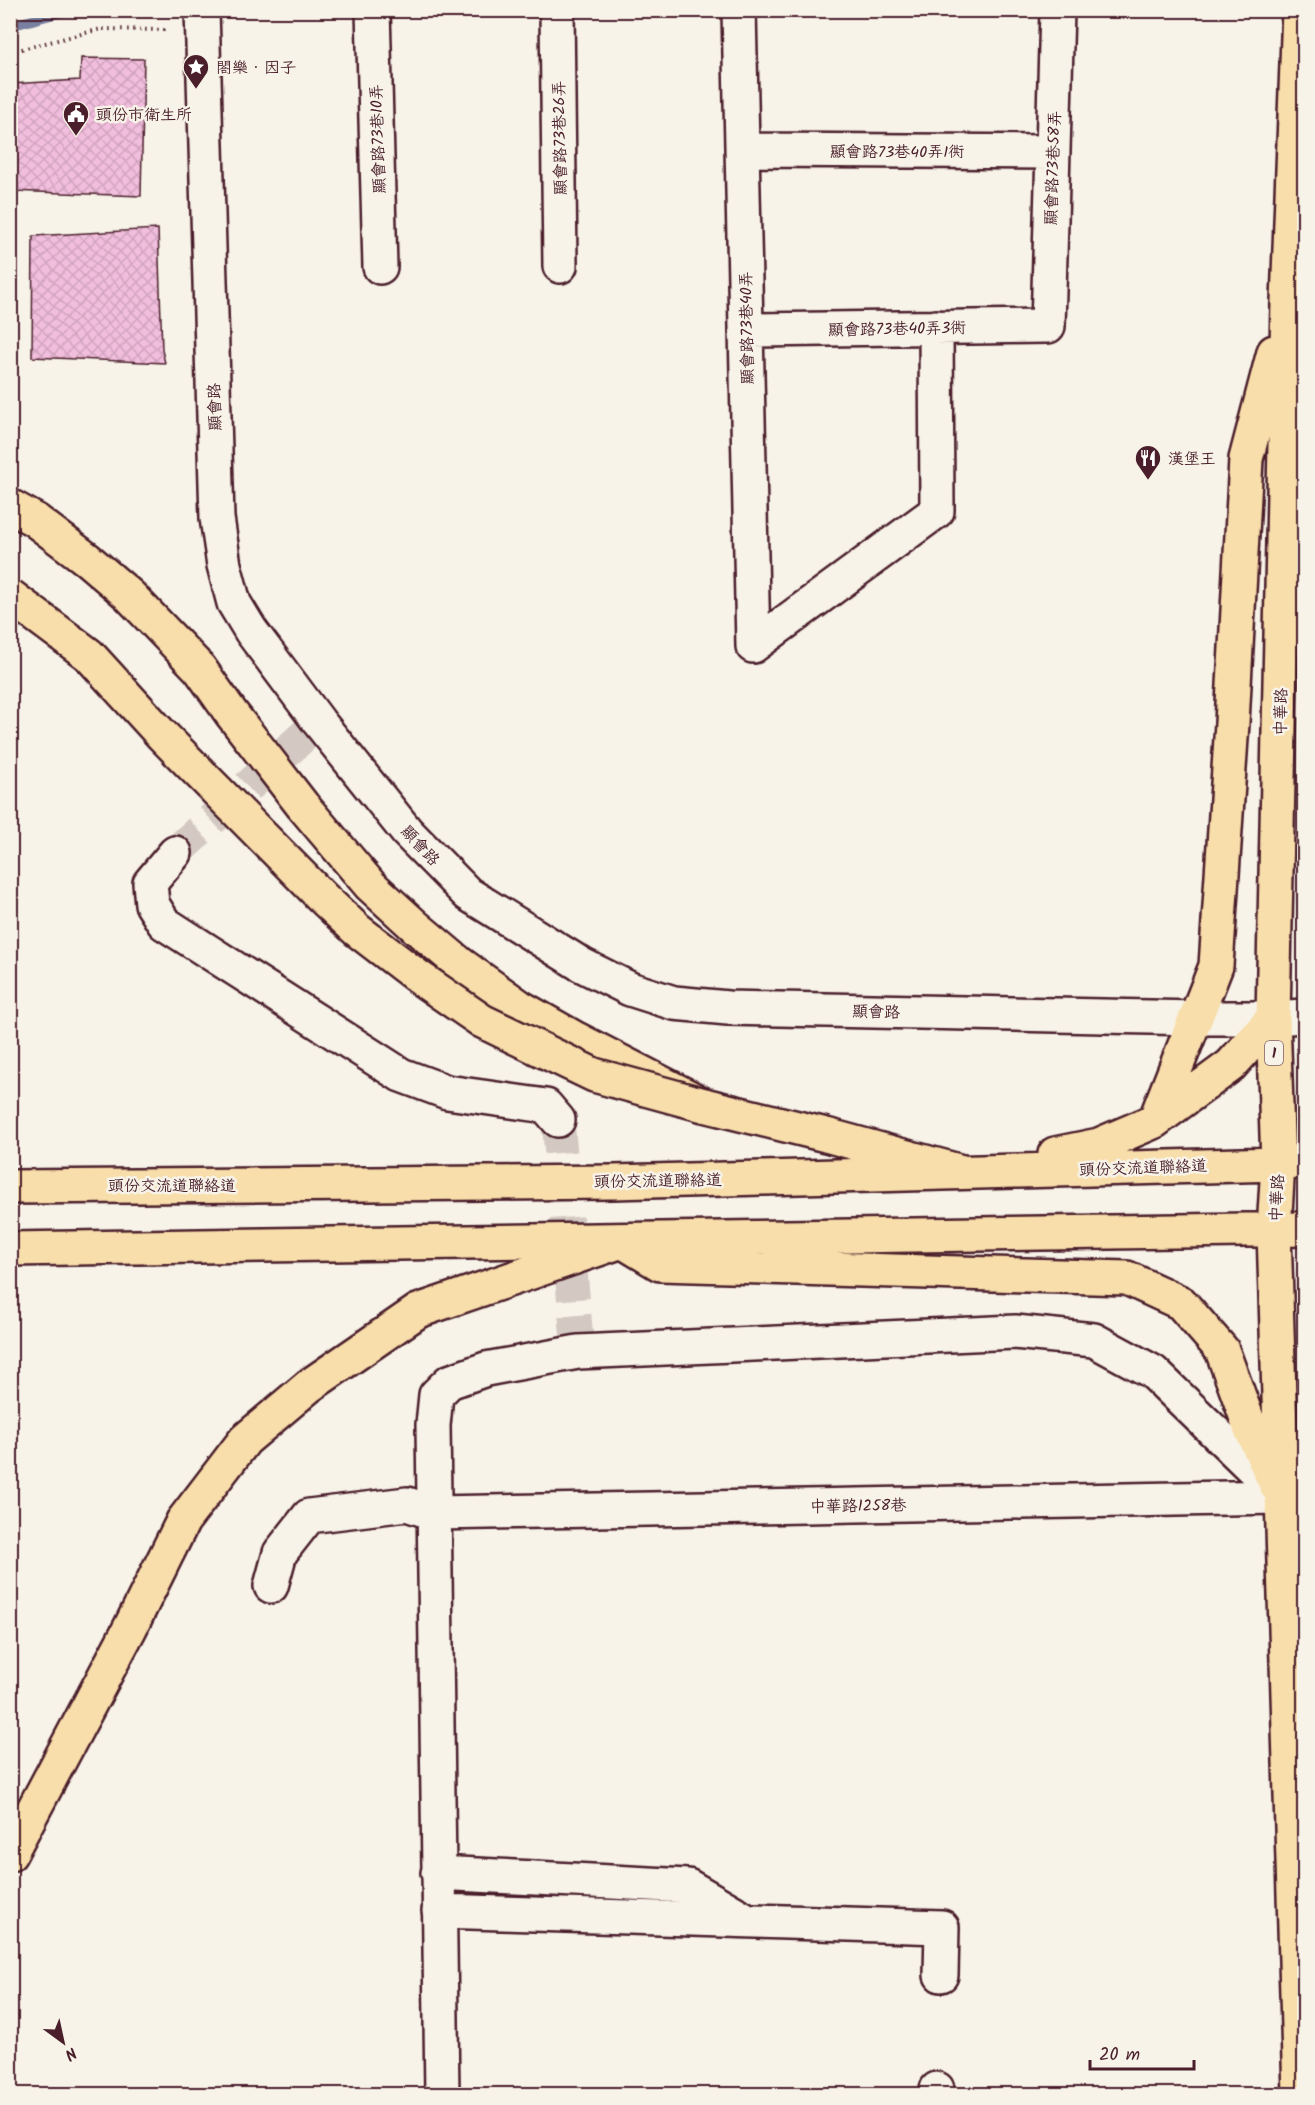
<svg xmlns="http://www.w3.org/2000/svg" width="1315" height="2105" font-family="Kalam,'LXGW WenKai TC',sans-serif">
<defs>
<pattern id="building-cross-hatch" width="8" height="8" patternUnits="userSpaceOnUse" patternTransform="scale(1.5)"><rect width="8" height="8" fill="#f1bedd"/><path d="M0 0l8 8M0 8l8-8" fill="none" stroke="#d0a3be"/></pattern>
</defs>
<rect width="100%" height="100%" fill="#f7f3e8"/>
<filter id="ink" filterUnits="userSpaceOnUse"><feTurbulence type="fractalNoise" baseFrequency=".0167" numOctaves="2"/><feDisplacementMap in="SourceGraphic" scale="12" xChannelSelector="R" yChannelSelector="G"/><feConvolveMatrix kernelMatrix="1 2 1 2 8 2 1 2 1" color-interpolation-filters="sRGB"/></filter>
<g filter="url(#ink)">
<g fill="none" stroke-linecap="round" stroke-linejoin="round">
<!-- stream -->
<path stroke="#7780a0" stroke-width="10" d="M10 26 69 10"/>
</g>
<!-- building -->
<path fill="url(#building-cross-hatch)" stroke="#4a1f2b" stroke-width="1.5" d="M81 58 144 59 141 196 10 191V84L80 80Z
M158 229 162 350 165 363 32 357 33 236Z"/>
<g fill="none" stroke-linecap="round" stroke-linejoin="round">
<!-- minor-tunnel -->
<path stroke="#d4c9c2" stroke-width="33" stroke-dasharray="33 16" stroke-linecap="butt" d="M175 853 319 722
M558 1120 578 1352"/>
<!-- minor casing -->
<g stroke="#4a1f2b" stroke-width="38">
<path id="minor" d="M202 10 217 518 224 565 234 603 251 631 319 722 407 832 468 894 582 965 630 989 674 1003 728 1008 1197 1018H1273L1304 1016
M373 10 380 267
M557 10 560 266
M739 10 753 646
M742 150 1053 152
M746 330 1048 326 1057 10
M753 646 937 511 936 327
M175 853 150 883 152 904 164 923 401 1075 447 1092 546 1106 558 1120
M271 1586 280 1553 309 1516 407 1504 434 1513 1282 1497
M438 1873 688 1886 743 1918
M439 1911 942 1927 941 1975
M937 2089V2094
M442 2094 433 1425 436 1395 449 1382 486 1369 578 1352 1015 1332 1094 1340 1153 1372 1281 1496"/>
</g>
<!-- major casing -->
<g stroke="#4a1f2b" stroke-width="38">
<path id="major" d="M1299 10 1288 301 1273 1018 1278 1164 1274 1230 1300 2094
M1155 1121 1216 966 1232 723 1246 459 1274 352
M1055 1154 1099 1145 1155 1121 1231 1065 1273 1018
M10 1187 613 1182 1278 1164 1304 1161
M622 1241 660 1264 1127 1278 1181 1303 1222 1350 1252 1432 1277 1487
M10 1249 1304 1229"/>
</g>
<!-- highway casing -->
<g stroke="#4a1f2b" stroke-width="38">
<path id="highway" d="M10 506 35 520 88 560 129 595 200 669 231 713 303 806 370 885 416 927 460 964 520 1007 576 1039 704 1105 826 1135 962 1172
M10 1854 130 1628 183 1521 245 1440 309 1386 418 1311 622 1241"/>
</g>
<!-- path -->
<path stroke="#4a1f2b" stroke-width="4" stroke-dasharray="1.5 4.5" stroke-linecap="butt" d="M10 52 101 29 169 30"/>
<!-- minor -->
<use href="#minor" stroke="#f7f3e8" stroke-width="33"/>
<!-- major -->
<use href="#major" stroke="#f8deab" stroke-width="33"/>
<!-- highway -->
<use href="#highway" stroke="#f8deab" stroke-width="33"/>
<!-- highway-bridge casing -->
<g stroke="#4a1f2b" stroke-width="38" stroke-linecap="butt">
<path id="highway-bridge" d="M10 596 89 655 162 735 323 898 357 930 417 976 482 1021 594 1075 704 1105"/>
</g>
<!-- highway-bridge -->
<use href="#highway-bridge" stroke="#f8deab" stroke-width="33"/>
</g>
</g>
<!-- icons -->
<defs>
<g id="sight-pin" transform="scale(1.35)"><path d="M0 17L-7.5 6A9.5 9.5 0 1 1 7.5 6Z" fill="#4a1f2b" stroke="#f7f3e8"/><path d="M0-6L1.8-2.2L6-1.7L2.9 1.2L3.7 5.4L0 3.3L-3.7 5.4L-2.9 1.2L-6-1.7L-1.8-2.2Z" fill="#fff"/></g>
<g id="civic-pin" transform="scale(1.35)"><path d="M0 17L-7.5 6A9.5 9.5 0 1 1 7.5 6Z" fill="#4a1f2b" stroke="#f7f3e8"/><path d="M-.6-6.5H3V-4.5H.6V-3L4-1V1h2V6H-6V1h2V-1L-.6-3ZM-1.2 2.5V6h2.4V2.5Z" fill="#fff"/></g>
<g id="restaurant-pin" transform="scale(1.35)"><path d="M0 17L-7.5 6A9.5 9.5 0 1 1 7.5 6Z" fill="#4a1f2b" stroke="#f7f3e8"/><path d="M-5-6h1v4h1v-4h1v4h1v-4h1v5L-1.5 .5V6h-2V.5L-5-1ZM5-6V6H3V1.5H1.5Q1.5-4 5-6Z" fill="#fff"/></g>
</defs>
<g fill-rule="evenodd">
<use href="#sight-pin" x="196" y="67"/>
<use href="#civic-pin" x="76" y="114"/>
<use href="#restaurant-pin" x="1148" y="458"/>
</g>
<g text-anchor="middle" stroke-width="5" stroke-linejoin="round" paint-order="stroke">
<!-- shield labels -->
<rect fill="#f7f3e8" stroke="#7e5f64" stroke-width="1.5" x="1265" y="1041" width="18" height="24" rx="4.5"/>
<g font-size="15" font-weight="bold" fill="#4a1f2b">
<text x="1274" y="1058">1</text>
</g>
<!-- poi labels -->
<g font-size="16" fill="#4a1f2b" stroke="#f7f3e8" text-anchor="start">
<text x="216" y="73">閤樂‧因子</text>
<text x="96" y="120">頭份市衛生所</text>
<text x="1168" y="464">漢堡王</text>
</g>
<!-- street labels -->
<g font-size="16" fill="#4a1f2b" stroke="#f7f3e8">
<text transform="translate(559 138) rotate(-91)" y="6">顯會路73巷26弄</text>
<text transform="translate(377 139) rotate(-92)" y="6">顯會路73巷10弄</text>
<text x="897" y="157">顯會路73巷40弄1衖</text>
<text transform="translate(1052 168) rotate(-88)" y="6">顯會路73巷58弄</text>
<text transform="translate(746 328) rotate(-91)" y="6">顯會路73巷40弄</text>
<text transform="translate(897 328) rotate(-1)" y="6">顯會路73巷40弄3衖</text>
<text transform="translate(214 407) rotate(-92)" y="6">顯會路</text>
<text transform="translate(1280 712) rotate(-89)" y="6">中華路</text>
<text transform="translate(421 845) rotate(47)" y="6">顯會路</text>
<text transform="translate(876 1011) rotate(1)" y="6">顯會路</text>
<text transform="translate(1143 1167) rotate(-2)" y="6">頭份交流道聯絡道</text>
<text transform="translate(658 1180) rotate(-1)" y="6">頭份交流道聯絡道</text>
<text x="172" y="1191">頭份交流道聯絡道</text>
<text transform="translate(1276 1198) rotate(-87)" y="6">中華路</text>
<text transform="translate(858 1505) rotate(-1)" y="6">中華路1258巷</text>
</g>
</g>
<!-- margin -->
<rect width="1315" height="2105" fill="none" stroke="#f7f3e8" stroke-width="36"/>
<rect x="18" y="18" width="1279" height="2069" fill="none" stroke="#4a1f2b" stroke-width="2" filter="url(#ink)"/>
<!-- north arrow -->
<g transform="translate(63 2042) rotate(147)" stroke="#f7f3e8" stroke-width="4.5" paint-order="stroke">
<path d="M0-4.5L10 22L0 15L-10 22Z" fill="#4a1f2b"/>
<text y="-9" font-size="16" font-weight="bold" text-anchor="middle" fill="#4a1f2b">N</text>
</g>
<!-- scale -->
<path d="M1090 2060v9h104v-9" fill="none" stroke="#4a1f2b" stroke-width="3"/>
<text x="1099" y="2060" font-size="18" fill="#4a1f2b" stroke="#f7f3e8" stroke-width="4.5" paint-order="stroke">20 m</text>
</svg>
